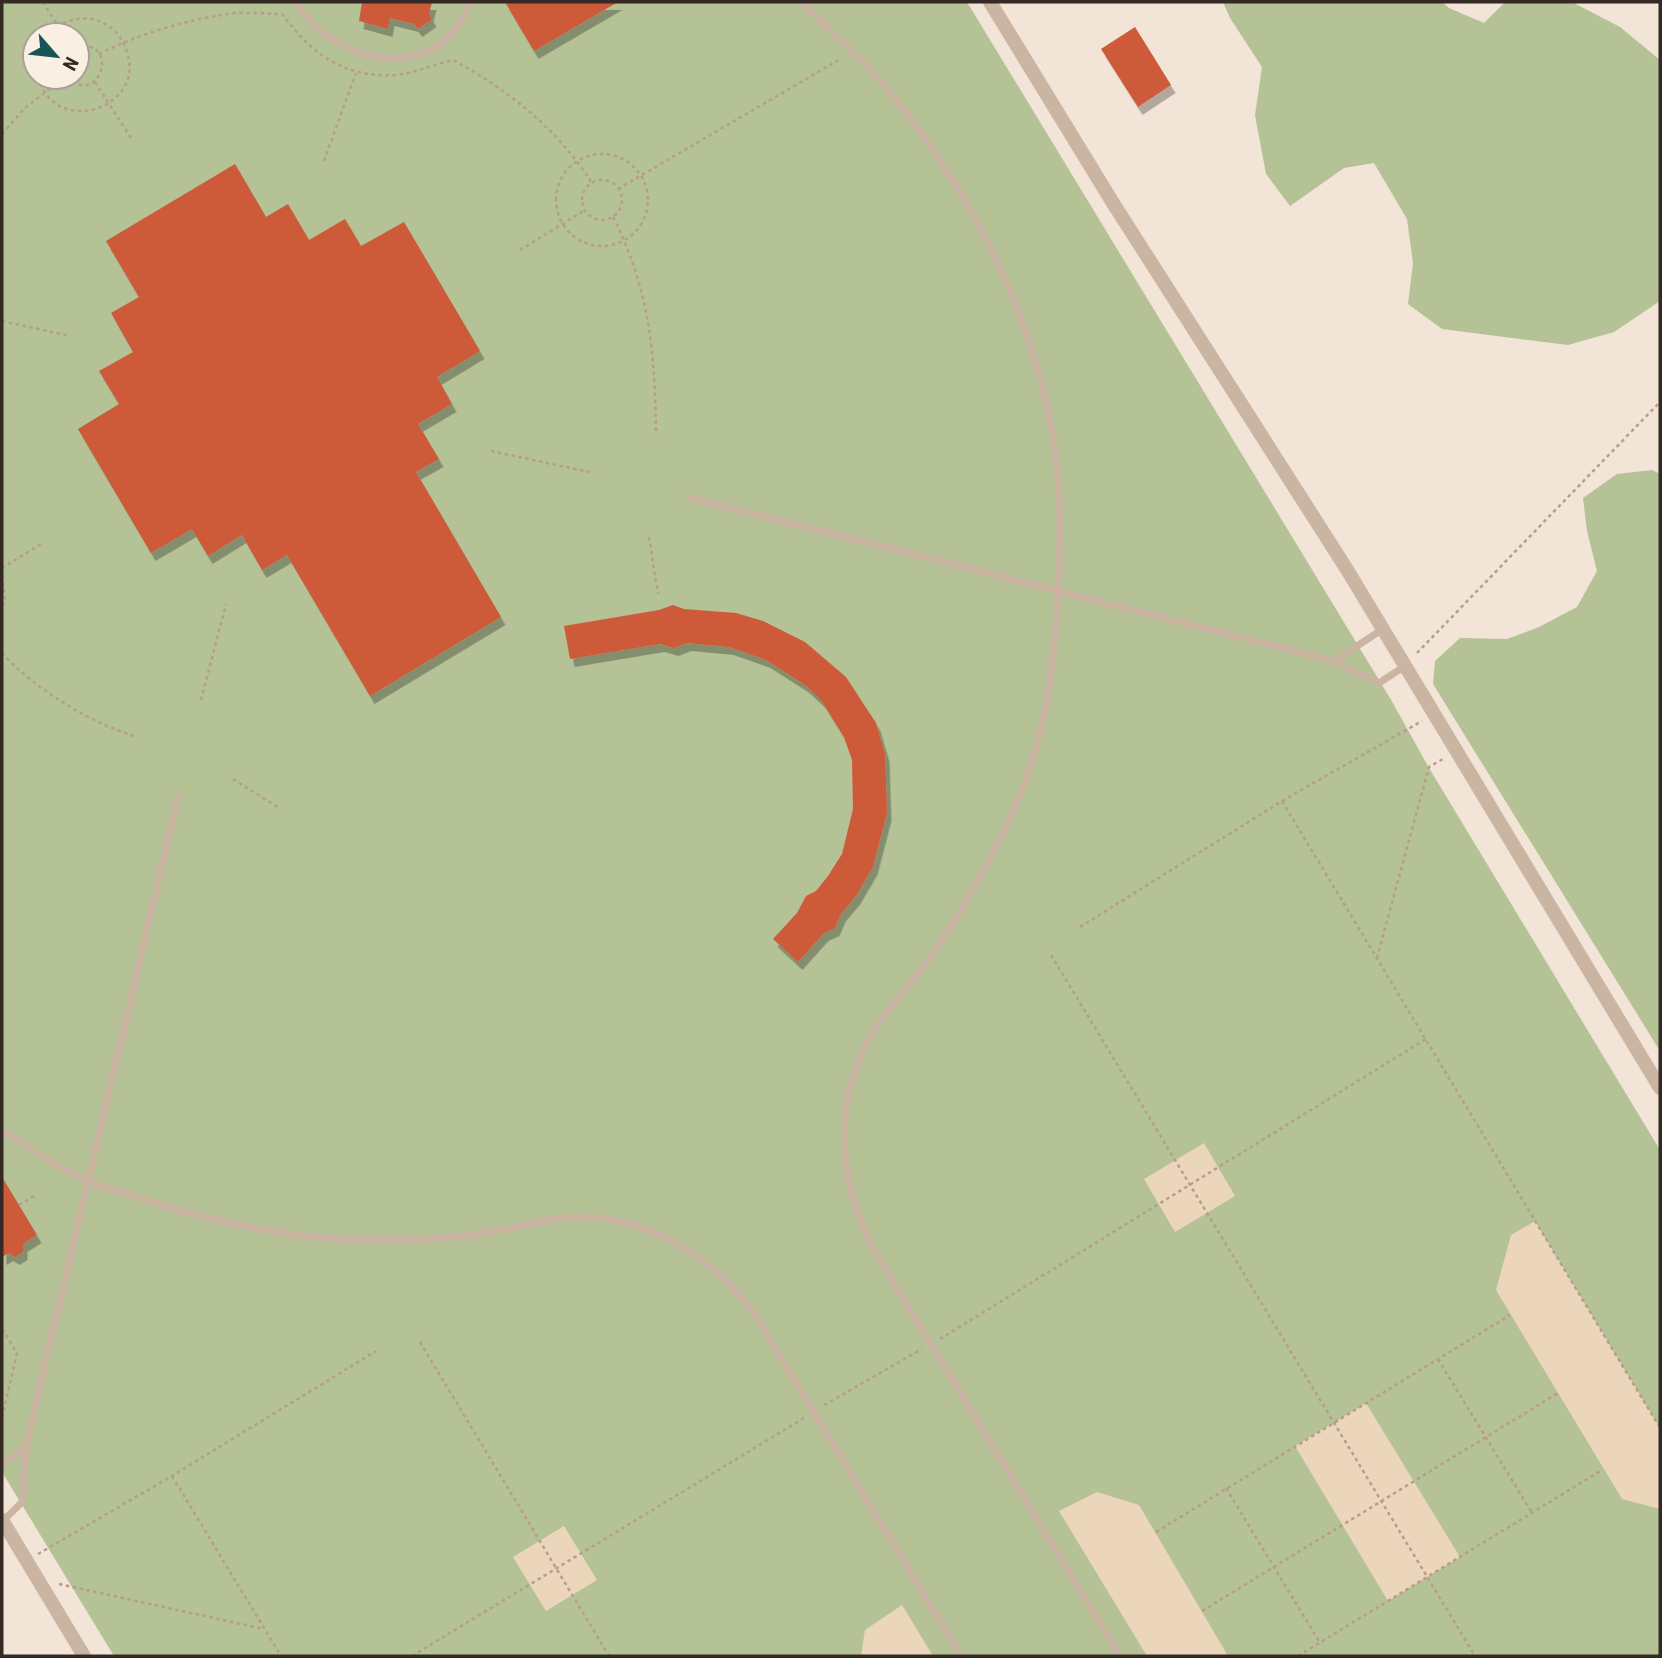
<svg xmlns="http://www.w3.org/2000/svg" width="1662" height="1658" font-family="'Roboto Condensed',sans-serif">
<defs>
<filter id="shadow"><feDropShadow dx="4.5" dy="8" stdDeviation="0" flood-color="#0004"/></filter>
</defs>
<rect width="100%" height="100%" fill="#f2e4d6"/>
<!-- green -->
<path fill="#b4c296" fill-rule="evenodd" d="M2 2H967L1390 698 1429 768 1660 1150V1656H114L2 1472ZM35 35H77V77H35Z
M1223 2H1442L1449 8 1484 23 1505 2H1572L1620 27 1660 60V301L1614 332 1568 345 1442 329 1408 304 1413 263 1407 219 1374 163 1344 168 1290 206 1266 174 1255 115 1262 67 1230 18Z
M1652 470 1660 474V1051L1433 684 1435 661 1460 638 1507 639 1539 627 1577 607 1597 571 1587 531 1583 498 1617 474Z"/>
<!-- plaza -->
<path fill="#ebd6bc" d="M1204 1143 1235 1196 1175 1232 1144 1179Z
M1535 1221 1660 1428V1509L1622 1499 1496 1290 1511 1235Z
M1366 1403 1460 1557 1388 1601 1295 1446Z
M1097 1492 1139 1505 1228 1656H1147L1059 1511Z
M564 1526 597 1580 546 1611 513 1557Z
M902 1605 933 1656H861L865 1630Z"/>
<!-- building -->
<path fill="#cd5a39" filter="url(#shadow)" d="M362 2H432L429 14 432 19 418 29 414 24 390 18 388 29 359 21Z
M505 2H618L534 51Z
M1135 27 1171 85 1138 107 1101 49Z
M235 164 266 217 288 204 309 240 345 219 361 246 404 222 480 351 437 377 452 404 418 424 439 459 416 472 501 617 370 696 287 555 262 570 242 535 208 556 192 529 151 553 78 429 119 404 99 371 133 352 111 313 139 297 106 241Z
M673 605 684 609 736 613 763 621 805 642 846 677 876 723 885 754 887 813 873 867 856 896 841 914 835 928 824 933 798 962 773 939 797 913 806 896 816 891 828 876 842 854 853 809 852 760 844 737 821 700 805 685 766 660 729 647 687 643 674 648 660 644 570 659 564 626 659 610Z
M2 1177 37 1235 23 1244V1252L15 1257 9 1253 2 1257Z"/>
<g fill="none" stroke-linecap="round" stroke-linejoin="round">
<!-- path -->
<path stroke="#b69d8c" stroke-width="2.5" stroke-dasharray="3.5 3.5" stroke-linecap="butt" d="M43 2 64 35
M99 54C139 34 185 20 228 14 245 11 265 14 282 14 312 54 343 78 396 75 415 73 434 64 453 60 509 90 557 129 592 183
M38 77C56 140 149 107 126 49 121 35 111 25 96 20 78 15 60 22 47 35
M67 77C100 109 121 38 77 47
M95 82 131 138
M2 134 24 109 64 77
M556 200a46 46 0 1 1 92 0a46 46 0 1 1-92 0Z
M324 161 356 73
M582 200a20 20 0 1 1 40 0a20 20 0 1 1-40 0Z
M618 189 842 58
M613 217C650 290 655 354 656 435
M520 250 585 210
M2 321 66 335
M491 451 594 473
M649 537 658 594
M2 568 41 544
M2 575 5 596 2 610
M2 653C35 689 90 723 137 737
M1417 653 1660 402
M201 700 226 604
M233 779 279 808
M1282 801 1660 1428
M1080 927 1282 801 1422 721
M1051 955 1475 1656
M1377 958 1429 767 1443 759
M19 1205 34 1196
M2 1329 17 1353 2 1418
M940 1339 1426 1039
M420 1342 609 1656
M1438 1359 1532 1513
M824 1405 922 1349
M172 1476 281 1656
M1226 1488 1320 1643
M1156 1532 1510 1315
M38 1554 172 1476 376 1351
M59 1584 264 1629
M1202 1611 1558 1393
M412 1656 804 1418
M1298 1656 1602 1470"/>
<!-- service -->
<path stroke="#cab4a2" stroke-width="7" d="M297 2C319 46 388 74 434 48 452 38 462 20 471 2
M801 2C831 31 863 59 889 91 974 196 1039 324 1056 459 1062 505 1060 551 1058 597 1054 668 1044 741 1015 807 991 860 963 910 930 958 912 982 892 1004 875 1029 831 1099 838 1176 872 1247L1120 1656
M688 497 1334 661 1379 683 1405 666
M1334 661 1383 629
M2 1130C29 1148 58 1168 88 1181 102 1187 118 1191 133 1196 199 1218 270 1235 340 1239 384 1241 427 1240 471 1235 505 1231 542 1218 576 1217 648 1215 718 1260 757 1318L961 1656
M2 1466 26 1446
M3 1521 22 1502 26 1446 178 797"/>
<!-- minor -->
<path stroke="#cab4a2" stroke-width="14" d="M990 2 1113 203 1346 568 1660 1088
M2 1520 84 1656"/>
</g>
<!-- border -->
<rect width="1662" height="1658" fill="none" stroke="#352925" stroke-width="7"/>
<!-- north arrow -->
<g transform="translate(56 56) rotate(118)"><circle r="33" fill="#faefe3" stroke="#aba097" stroke-width="2"/>
<path d="M0-5L12 26L0 18L-12 26Z" fill="#185558"/>
<text y="-10" font-size="19" font-weight="bold" text-anchor="middle" fill="#352925">N</text>
</g>
</svg>
